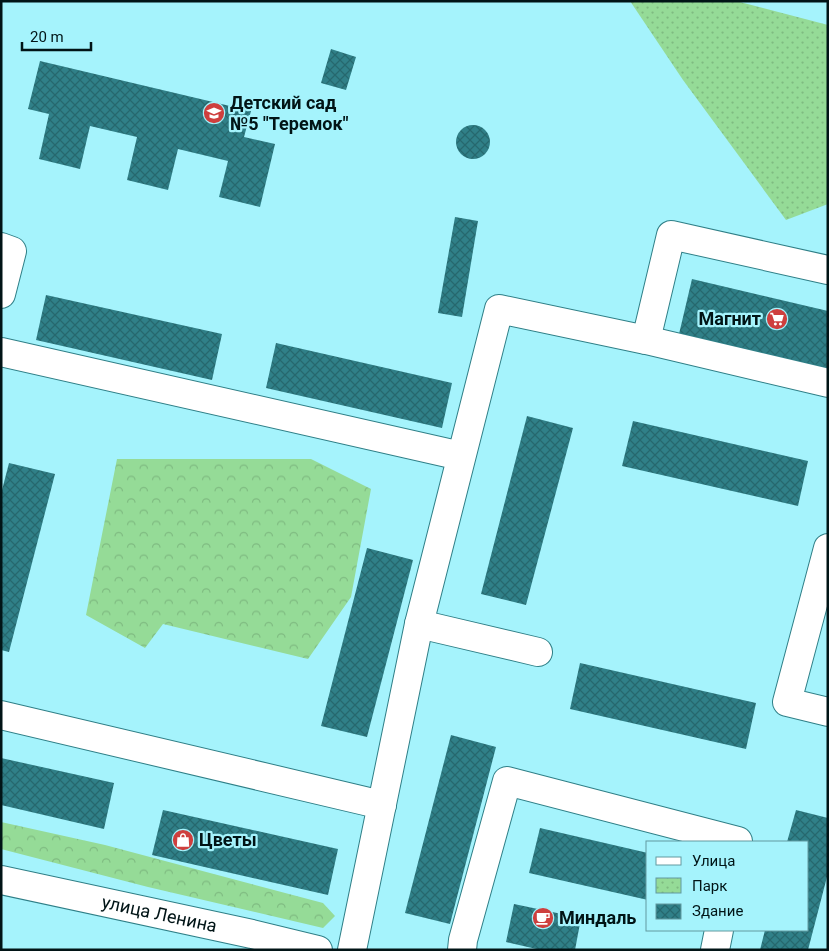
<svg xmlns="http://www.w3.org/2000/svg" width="829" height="951" font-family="Roboto,sans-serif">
<defs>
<pattern id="forest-crowns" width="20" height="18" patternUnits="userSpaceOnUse" patternTransform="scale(1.25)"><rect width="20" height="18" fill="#95db97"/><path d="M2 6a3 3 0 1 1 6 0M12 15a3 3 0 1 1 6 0" fill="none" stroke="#7fbb81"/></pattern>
<pattern id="park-dots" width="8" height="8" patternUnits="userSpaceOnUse" patternTransform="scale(1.25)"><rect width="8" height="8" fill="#95db97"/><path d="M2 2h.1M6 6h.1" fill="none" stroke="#7fbb81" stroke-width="1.8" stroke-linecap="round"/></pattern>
<pattern id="building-cross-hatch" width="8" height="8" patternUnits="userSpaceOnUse" patternTransform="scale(1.25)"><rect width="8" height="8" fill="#308088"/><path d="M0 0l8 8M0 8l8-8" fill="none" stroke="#26686e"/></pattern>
</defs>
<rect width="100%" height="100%" fill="#a5f3fc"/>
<!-- forest -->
<path fill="url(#forest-crowns)" d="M117 459H311L371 489 351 597 308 659 163 624 145 648 86 615Z
M1 822 105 845 323 903 335 916 323 928 148 887 1 849Z"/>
<!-- park -->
<path fill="url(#park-dots)" d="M630 1H736L828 25V204L786 220 683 80Z"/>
<!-- building -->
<path fill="url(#building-cross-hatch)" d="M331 49 356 57 346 90 321 83Z
M40 61 251 111 244 137 275 144 260 207 219 197 228 161 178 149 168 190 127 180 137 137 90 126 80 169 39 159 49 114 28 109Z
M456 142a17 17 0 1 1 34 0a17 17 0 1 1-34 0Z
M455 217 478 221 462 317 438 313Z
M692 279 828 311V387L675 351Z
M46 295 222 334 212 380 36 340Z
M276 343 452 383 442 428 266 388Z
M527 416 573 428 526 605 481 594Z
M633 421 808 461 798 506 622 466Z
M9 463 55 474 9 652 1 650V494Z
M367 548 413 560 367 737 321 726Z
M580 663 756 703 746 749 570 709Z
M451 735 496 747 450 924 405 913Z
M1 758 114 783 104 829 1 805Z
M163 810 338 849 328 895 152 855Z
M796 810 828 818V873L808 950H760L765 930H808V842H787Z
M540 828 648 853V900L529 873Z
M514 904 581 918 575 950H541L506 942Z"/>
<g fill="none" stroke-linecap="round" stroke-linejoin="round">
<!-- minor casing -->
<g stroke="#2f7f87" stroke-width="30">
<g id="minor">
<path d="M1 247 12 251 1 294"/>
<path d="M646 340 671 235 828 270"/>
<path d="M1 352 461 456"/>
<path d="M828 548 787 702 828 712"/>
<path d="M419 624 538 652"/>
<path d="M1 715 382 805"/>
<path id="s1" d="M1 880 252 934 318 950"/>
<path d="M352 950 419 624 499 309 646 340 828 383"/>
<path d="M462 950 463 940 507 781 738 841 737 842"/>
<path d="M715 950 719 930"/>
</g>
</g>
<!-- minor -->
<use href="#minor" stroke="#fff" stroke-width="28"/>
</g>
<!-- icons -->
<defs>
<g id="school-disc" transform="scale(1.125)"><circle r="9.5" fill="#ce3f3e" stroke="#a5f3fc"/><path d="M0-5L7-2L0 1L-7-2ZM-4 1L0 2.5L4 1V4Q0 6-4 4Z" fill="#fff"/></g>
<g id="supermarket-disc" transform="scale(1.125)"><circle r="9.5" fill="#ce3f3e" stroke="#a5f3fc"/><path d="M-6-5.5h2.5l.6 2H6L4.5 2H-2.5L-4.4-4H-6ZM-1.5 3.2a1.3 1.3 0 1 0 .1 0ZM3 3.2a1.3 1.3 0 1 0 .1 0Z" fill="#fff"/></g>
<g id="shop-disc" transform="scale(1.125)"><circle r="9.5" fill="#ce3f3e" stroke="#a5f3fc"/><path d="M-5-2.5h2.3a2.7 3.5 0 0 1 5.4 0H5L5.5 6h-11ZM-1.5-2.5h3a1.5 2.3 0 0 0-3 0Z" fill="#fff"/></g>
<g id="cafe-disc" transform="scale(1.125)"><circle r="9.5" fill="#ce3f3e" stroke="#a5f3fc"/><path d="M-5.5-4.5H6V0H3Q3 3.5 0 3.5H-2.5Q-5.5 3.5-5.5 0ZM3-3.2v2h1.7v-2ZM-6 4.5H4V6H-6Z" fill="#fff"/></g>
</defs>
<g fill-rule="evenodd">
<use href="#school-disc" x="214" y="113"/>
<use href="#supermarket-disc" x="777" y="319"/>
<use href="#shop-disc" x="183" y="840"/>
<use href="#cafe-disc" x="543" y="918"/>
</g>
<g text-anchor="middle" stroke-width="4.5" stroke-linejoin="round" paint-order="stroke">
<!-- poi labels -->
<g font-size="18" font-weight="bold" fill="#011416" stroke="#a5f3fc" text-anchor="start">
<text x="230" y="109">Детский сад<tspan x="230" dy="21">№5 "Теремок"</tspan></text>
<text x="761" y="325" text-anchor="end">Магнит</text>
<text x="199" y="846">Цветы</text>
<text x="559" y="924">Миндаль</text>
</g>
<!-- street labels -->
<g font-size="18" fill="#011416" stroke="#a5f3fc">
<text dy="6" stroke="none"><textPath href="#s1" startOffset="162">улица Ленина</textPath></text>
</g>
</g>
<!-- border -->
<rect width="829" height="951" fill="none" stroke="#011416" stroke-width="5"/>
<!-- legend -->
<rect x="646" y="841" width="162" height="90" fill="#a5f3fc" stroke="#639aa0"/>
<rect x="656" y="857" width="25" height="8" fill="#ffffff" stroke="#639aa0"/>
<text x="692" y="866" font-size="15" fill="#011416">Улица</text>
<rect x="656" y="878" width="25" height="15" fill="url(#park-dots)" stroke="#639aa0"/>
<text x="692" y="891" font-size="15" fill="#011416">Парк</text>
<rect x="656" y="904" width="25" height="15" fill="url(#building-cross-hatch)" stroke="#639aa0"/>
<text x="692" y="916" font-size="15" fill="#011416">Здание</text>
<!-- scale -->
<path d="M22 42v8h69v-8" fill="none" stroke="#011416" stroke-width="2.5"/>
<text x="30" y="42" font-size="15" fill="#011416" stroke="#a5f3fc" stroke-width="4" paint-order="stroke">20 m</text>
</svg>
